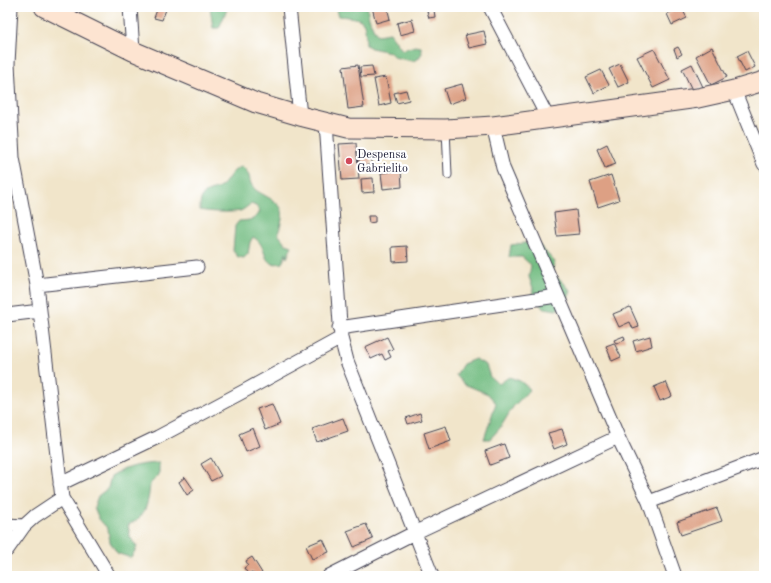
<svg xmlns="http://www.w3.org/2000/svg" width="771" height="583" font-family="'Old Standard TT',serif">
<rect width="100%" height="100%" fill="#fff"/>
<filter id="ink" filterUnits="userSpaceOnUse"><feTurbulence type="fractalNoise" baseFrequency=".025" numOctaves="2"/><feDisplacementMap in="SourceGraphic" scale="8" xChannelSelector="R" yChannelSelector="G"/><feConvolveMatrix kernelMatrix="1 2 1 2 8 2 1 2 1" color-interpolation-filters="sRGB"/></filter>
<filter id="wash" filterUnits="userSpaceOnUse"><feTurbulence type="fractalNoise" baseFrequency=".012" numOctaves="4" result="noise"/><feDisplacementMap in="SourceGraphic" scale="16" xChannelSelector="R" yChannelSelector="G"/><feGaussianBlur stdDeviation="0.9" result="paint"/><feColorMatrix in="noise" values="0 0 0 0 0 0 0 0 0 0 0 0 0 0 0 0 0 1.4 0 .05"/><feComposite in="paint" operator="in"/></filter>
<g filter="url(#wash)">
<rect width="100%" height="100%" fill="#f1e5ca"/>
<!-- forest -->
<path fill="#76be84" stroke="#4c7060" d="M210 7H228L219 28H213Z
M336 7H368C366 13 373 29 377 35L390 33 402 50 415 46 421 47 422 53 418 59 412 61 394 57 390 52 371 48 366 45C365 18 366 19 339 16Z
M242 166C253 176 247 181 254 188 256 191 261 193 264 195 286 207 285 211 278 234L286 244 292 246 287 258 286 253 285 257 282 263C259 268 270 246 253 237L250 242 248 254 244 258 238 257 233 251 235 226 239 221C249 220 256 221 260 211L256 206 251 204C247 206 244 210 240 211 232 213 208 212 200 210 200 206 200 201 202 197 206 190 213 191 219 188 229 182 228 172 242 166Z
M524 243H537L555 262 551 273 562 281 571 291 566 303 556 310 545 308 532 299 533 288 529 277 531 265 522 257H509L511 245Z
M475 359 486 365 490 377 499 384 509 377 520 381 530 389 513 407 500 428 490 439H484L496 403 488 394 464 384 456 375 463 364Z
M159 463V475L150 484C149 495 148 509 139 518 137 521 131 523 128 525L130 537 137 547 131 558 117 553 110 542 108 529 99 519 94 507 98 496 108 488 111 476C127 466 140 464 159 463Z"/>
<g id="blocks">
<!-- building -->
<path fill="#dda084" d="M158 7H167L162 20 154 18Z
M372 7H387L390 19 376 23Z
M681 7 687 18 672 25 667 14Z
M434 10 435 17 429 18 427 11Z
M412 19 415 31 400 35 397 23Z
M484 31 487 44 469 48 465 35Z
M678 47 682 54 677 57 674 49Z
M712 47 727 77 711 85 696 56Z
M654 49 670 80 653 88 637 57Z
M747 51 755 67 745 72 737 56Z
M620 64 629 82 618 87 609 69Z
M692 64 703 87 693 92 682 69Z
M358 65 364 107 348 109 343 67Z
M372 66 374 76 361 77 360 67Z
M601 70 609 85 594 93 586 77Z
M386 77 391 103 379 106 374 79Z
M462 84 466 98 449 104 444 89Z
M406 90 409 100 397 103 394 93Z
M356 143 359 179 342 180 339 144Z
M607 144 616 164 605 168 597 149Z
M371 154V165L359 166V155Z
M401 170 402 187 383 189 381 173Z
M611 175 619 200 598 207 590 182Z
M373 178 374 192 362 193 361 179Z
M576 210 579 234 557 236 554 213Z
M368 216H375V222L369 223Z
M407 246 408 261 393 262 392 247Z
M630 307 639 327 633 329 630 322 619 327 613 314Z
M624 336 625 340 616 344 614 340Z
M650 336 652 346 636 351 633 341Z
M387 337 393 349 388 351 391 357 385 360 382 354 371 359 365 347Z
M614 343 621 357 612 361 606 346Z
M666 382 672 396 660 401 654 387Z
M272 404 280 424 265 430 257 409Z
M420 413 422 420 408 424 406 418Z
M343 418 348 431 317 442 312 429Z
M446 426 451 441 429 449 424 433Z
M253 428 260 446 246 452 239 434Z
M562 429 567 444 554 449 548 433Z
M504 444 509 458 490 465 485 451Z
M211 458 221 476 211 481 201 464Z
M185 477 194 490 187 495 179 482Z
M717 508 722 521 681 535 677 522Z
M366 524 373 539 354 547 347 531Z
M323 539 329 552 312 559 306 546Z
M252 557 262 573 257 576H255L252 572 248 574 244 568 248 565 246 561Z"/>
</g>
</g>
<g filter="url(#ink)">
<use href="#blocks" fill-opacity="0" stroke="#413f50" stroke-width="1"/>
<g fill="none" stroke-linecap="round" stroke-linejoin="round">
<!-- lane casing -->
<g stroke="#413f50" stroke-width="9">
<path id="lane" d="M446 129 448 175"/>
</g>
<!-- street casing -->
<g stroke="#413f50" stroke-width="15">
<path id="street" d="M11 7 8 64 13 158 37 285 62 498 109 576
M130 7 133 51
M289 7 300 116
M490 7 548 118
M734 90 764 164
M326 123 341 338 347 361 432 576
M493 126 503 168 618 437 649 502 675 576
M37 285 197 267
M7 315 40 311
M339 328 557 296
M60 484 158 437 248 389 341 338
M649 502 764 458
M7 525 24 526
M7 550 24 526 35 516 62 498
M329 576 414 533 618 437"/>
</g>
<!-- secondary casing -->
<g stroke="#413f50" stroke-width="21">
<path id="secondary" d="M44 7 133 51 256 103 300 116 348 128 446 129 493 126 698 98 734 90 764 81"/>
</g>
<!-- lane -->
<use href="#lane" stroke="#fff" stroke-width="7"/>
<!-- street -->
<use href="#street" stroke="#fff" stroke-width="13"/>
<!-- secondary -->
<use href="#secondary" stroke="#fde4d1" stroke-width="19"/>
</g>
</g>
<!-- markers -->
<circle fill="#d1495b" stroke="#fff" stroke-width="1.5" cx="349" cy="161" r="4"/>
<g text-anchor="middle" stroke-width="4" stroke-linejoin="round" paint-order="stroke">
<!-- poi labels -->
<g font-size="12" fill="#22223b" stroke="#fff" text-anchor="start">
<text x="357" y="158">Despensa<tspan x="357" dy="14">Gabrielito</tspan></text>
</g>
</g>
<!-- margin -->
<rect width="771" height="583" fill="none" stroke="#fff" stroke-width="24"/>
</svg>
